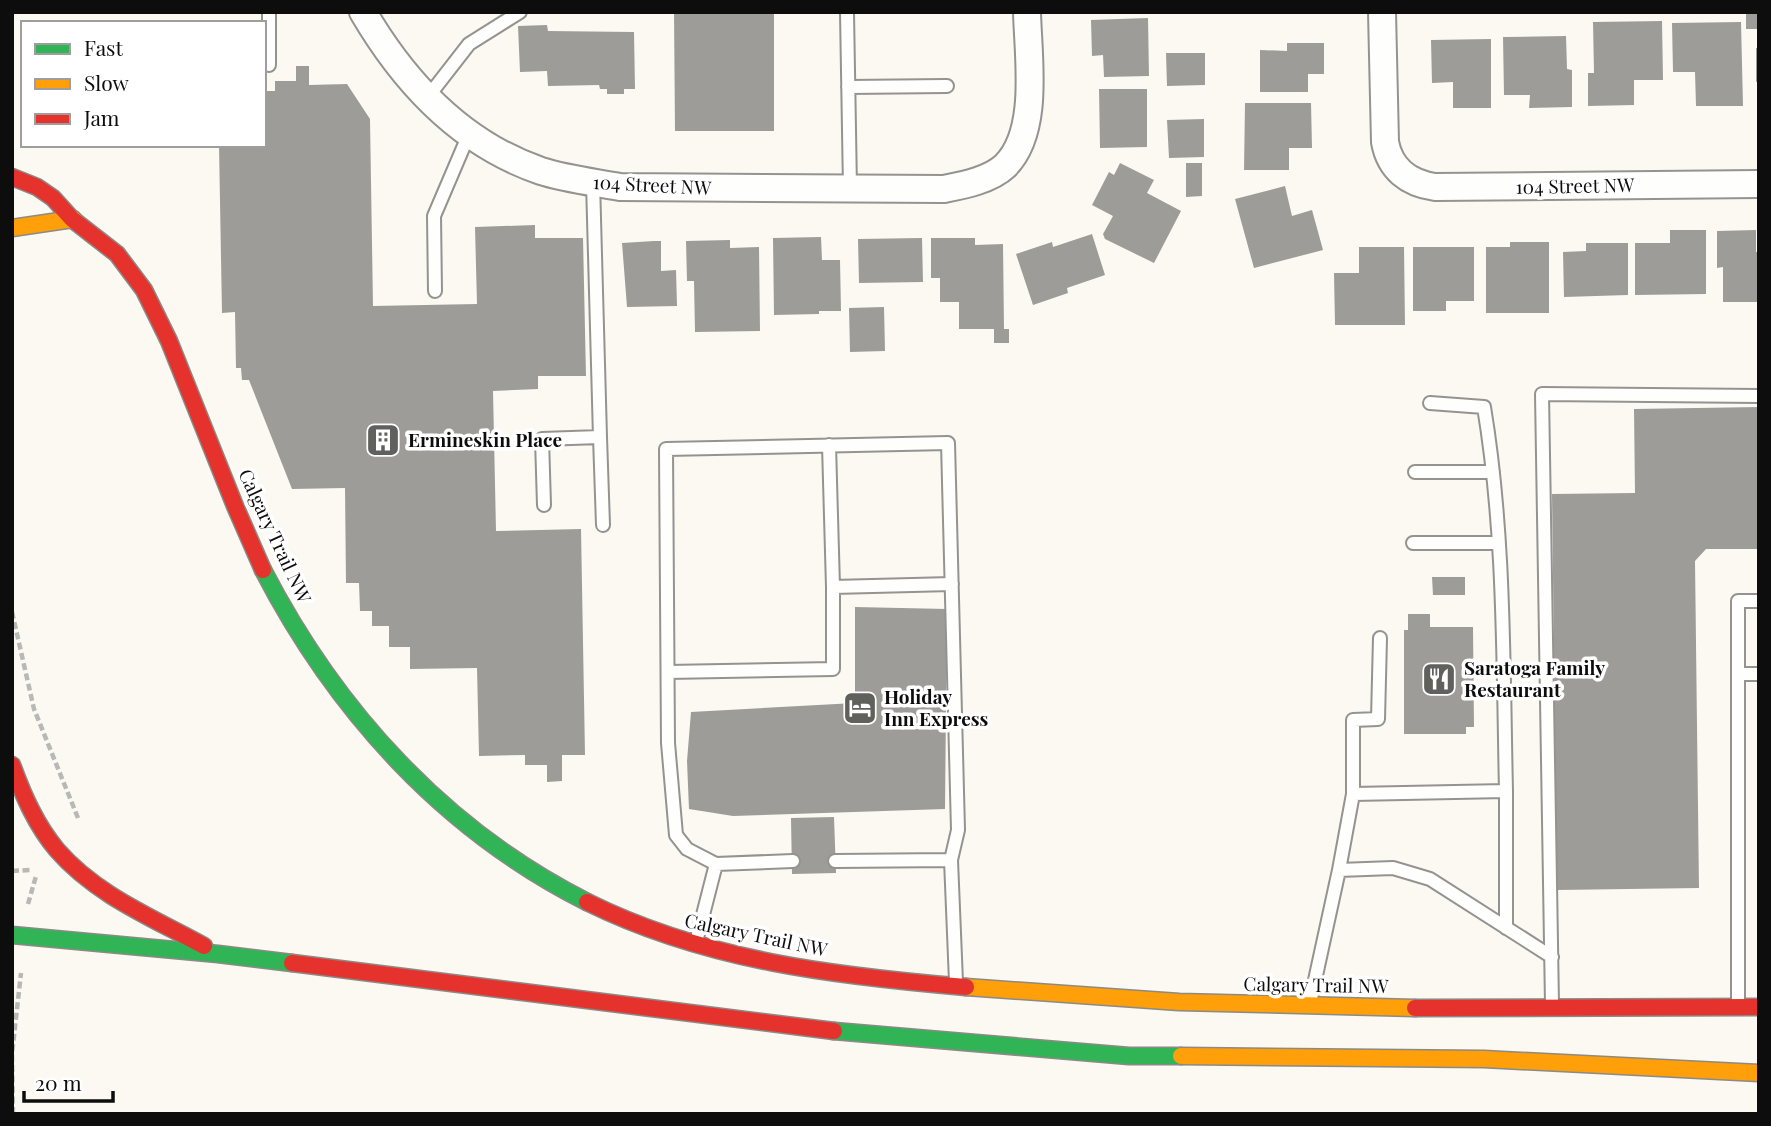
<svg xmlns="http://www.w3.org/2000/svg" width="1771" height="1126" font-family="'Playfair Display',serif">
<rect width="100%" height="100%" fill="#fbf9f2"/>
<!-- building -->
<path fill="#9e9c98" d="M674 12H774V131H675Z
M1746 12H1759V29H1746Z
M1148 18 1149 76 1104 77 1103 55 1092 56 1091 20Z
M1662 21 1663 80H1634V105L1588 106V73H1594L1593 22Z
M1741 22 1743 106H1696L1695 72H1673L1672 23Z
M547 25 548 31 634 32 635 89H624V94H607V89H600L599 85 548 86 547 71 520 72 518 26Z
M1566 36 1567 69 1572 70V107L1529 108 1530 95H1504L1503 37Z
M1491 39V108H1453V82L1432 83 1431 40Z
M1287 43H1324V74H1308V92H1260V50L1287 51Z
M1756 48H1759V81L1756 82Z
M1166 53H1205V85L1167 86Z
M296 66H309V85L347 84 370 119 373 306 477 304 475 227 535 225V238H583L586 376H538V389L493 391 496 531 581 529 585 755H562V781L547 782V765H525V755L479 756 477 668 410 669V647H389V626H372V611H360L359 583H346L345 488 292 489 249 380H242L241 368H236L235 312 222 313 219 145H264V91H275V81H296Z
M1099 89H1147V147L1100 148Z
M1245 103H1311L1312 148H1289V170H1244Z
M1204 119V157L1169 158 1167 120Z
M1120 163 1154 180 1147 193 1181 211 1154 263 1105 239 1103 234 1113 216 1092 205 1109 172 1114 175Z
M1186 163H1202V196L1186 197Z
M1285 186 1292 216 1312 210 1323 250 1254 268 1235 199Z
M1670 230H1706V294L1635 295V243H1670Z
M1756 230V252H1759V302H1723V267L1717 268V231Z
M1092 234 1105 275 1067 288 1068 293 1033 305 1016 254 1052 242 1053 247Z
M821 237 822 260H840L841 311H819V314L774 315 773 238Z
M922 238 923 282 859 283 858 239Z
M931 238H975V245L1003 244 1004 329H1009V343H994V329H959V302H940V278H931Z
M730 240V248L759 247 760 331 695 332 694 281H687L686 241Z
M654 241H661V271L676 270 677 306 627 307 622 243Z
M1510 242H1549V313H1486V247H1510Z
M1586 243H1628V295L1564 297 1563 252 1586 251Z
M1359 247H1404L1405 325H1335L1334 273H1359Z
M1413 247H1474V301H1446V311H1413Z
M884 307 885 351 850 352 849 308Z
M1759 407V549H1706L1695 561 1699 888 1557 890 1552 494 1635 493 1634 409Z
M1432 577H1465V595H1433Z
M855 607 947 609 945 809 733 816 689 809 687 761 691 712 855 703Z
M1408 614H1430V627H1473L1474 727H1466V734H1404V630H1408Z
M834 817 836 873 792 874 791 818Z"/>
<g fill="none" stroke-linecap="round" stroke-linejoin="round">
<!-- lane casing -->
<g stroke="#949390" stroke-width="16">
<path id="lane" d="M847 12 850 189
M269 65V12
M848 87 947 86
M427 98 469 44 520 12
M435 291 434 216 469 134
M1430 403 1484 407C1505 533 1503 663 1506 791
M600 437 603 525
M829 445 833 587 952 584
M1415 472H1493
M544 505 542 439 600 437 593 182
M1413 543H1498
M668 672 833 669V587
M1738 674H1759
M1353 794V720L1378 719 1380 638
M835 861 951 860 956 982
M716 864 687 849 676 835 668 743 666 449 948 443 958 830 951 860
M1339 870 1353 794 1506 791V928
M696 942 716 864 793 861
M1310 1003 1339 870 1393 868 1430 879 1552 957
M1738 1003V601H1759
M1552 1004 1542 394 1759 396"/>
</g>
<!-- street casing -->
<g stroke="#949390" stroke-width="30">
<path id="street" d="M363 12C404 82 462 144 541 171 566 179 593 182 620 187L944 189C964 185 990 180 1005 166 1040 132 1028 57 1027 12
M1382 12 1385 142C1390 169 1408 183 1435 187L1759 184"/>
</g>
<!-- fast casing -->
<g stroke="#8b8a87" stroke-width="19">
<path id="fast" d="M263 570C336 711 444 830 587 902
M12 935 218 954 292 963
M834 1031 1129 1056H1181"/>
</g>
<!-- slow casing -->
<g stroke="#8b8a87" stroke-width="19">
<path id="slow" d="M12 228 73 219
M966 987 1179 1002 1415 1008
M1181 1056 1484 1059 1759 1073"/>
</g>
<!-- jam casing -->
<g stroke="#8b8a87" stroke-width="19">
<path id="jam" d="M12 177 37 187 53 198 72 219 117 254 144 290 169 341 235 506 263 570
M12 765C23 795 36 825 57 850 96 895 153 918 204 946
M587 902C706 961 836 976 966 987
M292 963 834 1031
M1415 1008 1759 1007"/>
</g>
<!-- path -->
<path stroke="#b8b8b6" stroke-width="4.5" stroke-dasharray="7 3.5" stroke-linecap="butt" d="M12 612 34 709 78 818
M12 871 30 870
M28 904 36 876
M13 1114 12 1054 21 973"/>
<!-- lane -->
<use href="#lane" stroke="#fefefd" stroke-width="12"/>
<!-- street -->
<use href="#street" stroke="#fefefd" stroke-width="26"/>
<!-- fast -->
<use href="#fast" stroke="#30b455" stroke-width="16"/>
<!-- slow -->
<use href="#slow" stroke="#ff9f0a" stroke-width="16"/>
<!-- jam -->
<use href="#jam" stroke="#e5322d" stroke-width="16"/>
</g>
<!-- icons -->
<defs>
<g id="building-square" transform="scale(1.75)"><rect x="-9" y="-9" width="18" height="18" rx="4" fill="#60605d" stroke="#fff"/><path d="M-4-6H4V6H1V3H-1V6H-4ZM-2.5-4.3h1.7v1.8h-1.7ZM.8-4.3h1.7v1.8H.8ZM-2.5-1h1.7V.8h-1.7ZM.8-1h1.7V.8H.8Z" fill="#fff"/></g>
<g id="restaurant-square" transform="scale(1.75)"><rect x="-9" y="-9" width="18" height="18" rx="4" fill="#60605d" stroke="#fff"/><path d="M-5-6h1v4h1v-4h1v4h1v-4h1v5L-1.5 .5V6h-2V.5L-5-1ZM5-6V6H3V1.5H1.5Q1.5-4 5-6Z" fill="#fff"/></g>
<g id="hotel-square" transform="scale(1.75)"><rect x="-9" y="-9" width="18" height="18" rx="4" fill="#60605d" stroke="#fff"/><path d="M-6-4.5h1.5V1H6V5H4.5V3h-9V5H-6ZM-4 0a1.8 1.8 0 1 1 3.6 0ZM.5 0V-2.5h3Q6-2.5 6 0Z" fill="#fff"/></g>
</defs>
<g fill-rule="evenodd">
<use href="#building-square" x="383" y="440"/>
<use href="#restaurant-square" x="1439" y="679"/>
<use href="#hotel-square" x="860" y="708"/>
</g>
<g text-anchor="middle" stroke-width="7" stroke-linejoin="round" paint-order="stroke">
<!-- street labels -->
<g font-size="19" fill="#0d0d0d" stroke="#fff">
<text transform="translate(652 185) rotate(3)" y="7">104 Street NW</text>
<text transform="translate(1575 186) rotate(-1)" y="7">104 Street NW</text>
<text transform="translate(275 536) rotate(65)" y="7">Calgary Trail NW</text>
<text transform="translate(756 935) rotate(12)" y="7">Calgary Trail NW</text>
<text transform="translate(1316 985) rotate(1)" y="7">Calgary Trail NW</text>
</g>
<!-- poi labels -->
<g font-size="19" font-weight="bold" fill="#0d0d0d" stroke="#fff" text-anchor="start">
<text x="408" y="447">Ermineskin Place</text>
<text x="1464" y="675">Saratoga Family<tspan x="1464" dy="22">Restaurant</tspan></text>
<text x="884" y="704">Holiday<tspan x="884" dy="22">Inn Express</tspan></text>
</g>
</g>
<!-- border -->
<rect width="1771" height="1126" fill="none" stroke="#0d0d0d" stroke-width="28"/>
<!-- legend -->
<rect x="21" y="21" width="245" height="126" fill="#ffffff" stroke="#9e9e9e" stroke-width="2"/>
<rect x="35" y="44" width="35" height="10" fill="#30b455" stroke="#9e9e9e" stroke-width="2"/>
<text x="84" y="56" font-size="21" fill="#0d0d0d">Fast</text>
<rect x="35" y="79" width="35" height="10" fill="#ff9f0a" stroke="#9e9e9e" stroke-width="2"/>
<text x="84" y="91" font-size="21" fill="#0d0d0d">Slow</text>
<rect x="35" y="114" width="35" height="10" fill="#e5322d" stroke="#9e9e9e" stroke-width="2"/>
<text x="84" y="126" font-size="21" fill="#0d0d0d">Jam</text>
<!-- scale -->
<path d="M24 1091v10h89v-10" fill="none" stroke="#0d0d0d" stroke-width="3.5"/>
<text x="35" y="1091" font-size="21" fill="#0d0d0d" stroke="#ffffff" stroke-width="5" paint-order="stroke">20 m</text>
</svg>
